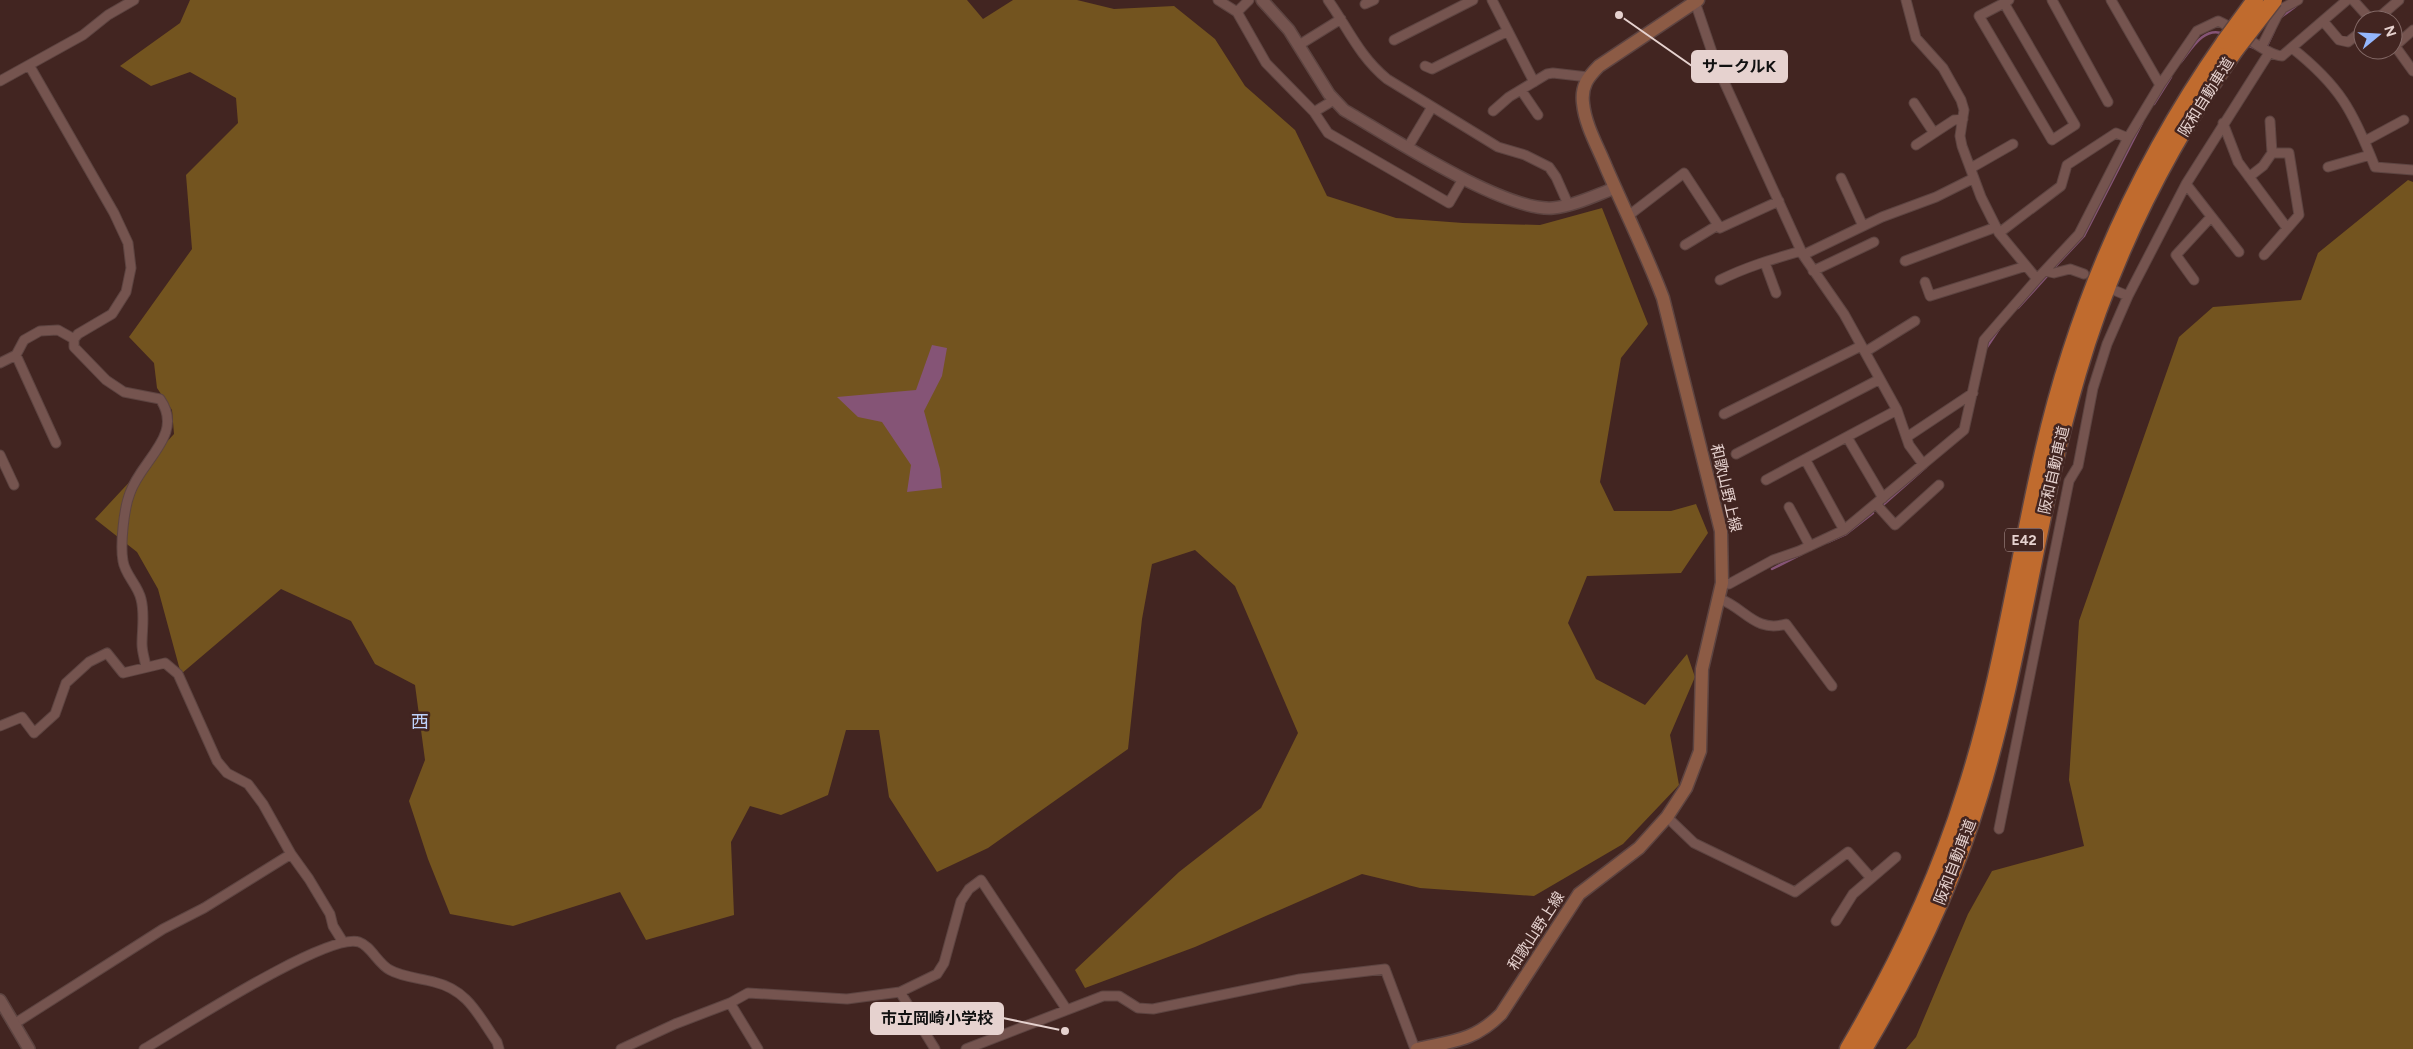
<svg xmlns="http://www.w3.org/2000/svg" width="2413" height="1049" font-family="Figtree,'Noto Sans JP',sans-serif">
<rect width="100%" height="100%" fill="#422521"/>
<!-- forest -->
<path fill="#73541f" d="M190 0H967L983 19 1013 0H1077L1114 9 1174 6 1215 39 1245 86 1295 130 1327 196 1396 218 1463 223 1540 225 1602 208 1648 324 1621 358 1600 482 1614 511H1671L1696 504 1708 533 1681 573 1587 576 1568 623 1596 679 1645 705 1687 654 1695 677 1670 735 1679 785 1623 844 1534 896 1420 888 1362 874 1195 947 1085 988 1075 970 1179 872 1261 808 1298 733 1235 586 1195 550 1152 564 1142 619 1128 749 988 848 937 872 889 797 879 730H846L828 795 781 815 750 806 731 842 734 915 646 940 620 892 513 926 450 914 428 859 409 801 425 760 415 685 375 664 351 621 281 589 181 674 158 589 137 552 95 519 174 434 172 410 157 388 154 363 129 337 192 249 186 175 238 123 236 98 190 72 151 86 120 66 180 23Z
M2408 180 2413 182V1049H1906L1916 1037 1968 914 1992 871 2084 846 2069 780 2079 621 2179 337 2213 307 2301 300 2318 253Z"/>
<!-- water -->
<path fill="#855476" d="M932 345 947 348 942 376 924 411 940 469 942 488 907 492 911 465 882 422 858 417 837 397 916 390Z"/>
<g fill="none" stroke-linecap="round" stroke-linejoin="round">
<!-- stream -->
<path stroke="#855476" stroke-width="2.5" d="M2281 17 2296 6
M2247 45 2262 51
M2266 48 2274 31
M2181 62C2192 48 2204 26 2224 34
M2154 104 2171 77
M2051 271 2084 236 2142 123
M2018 308 2048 275
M1987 347 1999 329
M1884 504 1926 467
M1828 542 1846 534 1873 513
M1772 569 1802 554"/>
<!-- minor casing -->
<g stroke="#5d4441" stroke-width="11">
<path id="minor" d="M1218 0 1237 12 1266 63 1314 112 1328 133 1449 203 1463 179
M1328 0C1348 28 1359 56 1387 79L1498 147 1525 155 1549 167 1556 177 1568 204
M1492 0 1534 82
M1906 0 1916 38 1943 68 1961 100 1964 110 1960 136 1962 146 1981 197 1999 233 2037 279
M2052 0 2108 102
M2111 0 2160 85
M2353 0 2371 20
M1695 2 1716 64 1803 255 1844 314 1897 410 1909 445 1923 464
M2004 3 1979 16 2052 140 2075 125 2004 3 2009 0
M1365 4 1374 0
M1237 12 1249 0
M2376 20 2399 0
M2323 21 2339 40 2348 42 2363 30
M2413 30 2395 46 2413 71
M1394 40 1473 0
M1299 45 1341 19
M2262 46 2277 16 2283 8 2298 0
M2292 48C2340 86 2353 111 2375 167L2413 170
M29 65 114 213 128 243 131 268 126 292 112 314 78 334 74 339V347L106 380 124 392 160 399C185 435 141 460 130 493 124 508 120 545 123 561 125 575 138 585 141 599 145 614 142 629 142 644 142 652 145 660 146 667
M1425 66 1432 69 1508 31
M0 81 83 35 108 15 134 0
M1521 90 1538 115
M1914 103 1934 133
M1493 111 1509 97 1547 74 1553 73 1588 77
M1314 112 1334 100
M2223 123 2238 162 2287 228
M2365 141 2404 120
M1916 145 1954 120 1963 119
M1408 147 1432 107
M2328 167 2370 155
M1971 168 2013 144
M2249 177 2263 166 2272 153
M1841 178 1863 226
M2186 184 2239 252
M1628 216 1684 173 1720 228 1779 201
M1999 233 2061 186 2067 165 2116 133 2128 138
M1685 245 1718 225
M1803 255 1882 217 1936 197 1974 178
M2264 255 2299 215 2289 153H2272L2270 121
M1905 261 1996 227
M1765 263 1776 293
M1813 271 1874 242
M2045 271 2054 273 2070 269 2084 274
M1720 280C1746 267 1773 259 1801 251
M2194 280 2176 255 2211 217
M1925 282 1930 296 2026 266
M2116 291 2128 296
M1865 352 1915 321
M16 355 56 443
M0 363 16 355 24 340 40 331 58 330 74 339
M1724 414 1861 346
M1847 437 1883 498
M1907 437 1973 393
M1736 454 1880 379
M0 455 14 485
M1805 459 1844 530
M1766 480 1897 410
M1876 504 1895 525 1939 485
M1789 507 1810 546
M1722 583 1729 584 1773 560 1799 551 1844 530 1964 430 1984 340 2037 279 2079 234 2128 138 2160 85 2197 31 2218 21C2236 28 2267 56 2282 56L2347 0
M1720 599C1745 608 1755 633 1786 624L1832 686
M0 726 22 717 34 733 55 714 66 683 89 662 107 653 123 673 165 663 178 674 217 761 227 773 248 784 263 804 291 854 309 879 330 914 333 926 343 942
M1667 817 1694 843 1795 892 1848 852 1871 878
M1999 829 2069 481 2078 466 2093 388 2107 344 2128 296 2186 184 2269 53
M1836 921 1853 894 1896 857
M900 992 935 1049
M730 1003 758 1049
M14 1024 163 929 204 908 291 854
M144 1049C179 1029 327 932 359 942 371 946 378 964 390 970 402 977 420 978 434 982 468 990 478 1015 497 1042L499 1049
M621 1049 675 1024 730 1003 748 993 847 999 900 992 937 974 944 963 961 901 969 889 981 880 1067 1010
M966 1049 1103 996H1119L1138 1008 1153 1009 1300 979 1385 969 1415 1049"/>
</g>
<!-- tertiary casing -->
<g stroke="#5d4441" stroke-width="14">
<path id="tertiary" d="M1262 0 1289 30 1329 94 1344 110C1389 136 1504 212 1553 208 1574 206 1596 195 1615 188
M0 1000 29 1049"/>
</g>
<!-- secondary casing -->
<g stroke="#5d4441" stroke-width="15">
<path id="secondary" d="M1417 1049C1453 1041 1474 1041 1501 1014L1579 894 1639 848 1667 817 1686 788 1700 751 1702 669 1722 583 1721 531 1663 298C1646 253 1625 211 1606 167 1598 147 1585 125 1583 103 1581 86 1588 77 1599 66L1698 0"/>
</g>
<!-- motorway casing -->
<g stroke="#5d4441" stroke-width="19">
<path id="motorway" d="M1848 1049C1896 967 1937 882 1965 792 2001 681 2017 565 2043 452 2077 304 2138 165 2225 41
M1864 1049C1912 969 1953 884 1980 794 2022 656 2037 511 2078 373 2112 257 2167 147 2236 49"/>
</g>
<!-- minor -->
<use href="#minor" stroke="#75544f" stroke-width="9"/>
<!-- tertiary -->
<use href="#tertiary" stroke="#75544f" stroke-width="11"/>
<!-- secondary -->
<use href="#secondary" stroke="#8c5b45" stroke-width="12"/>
<!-- motorway -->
<use href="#motorway" stroke="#c06b2e" stroke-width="16"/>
<!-- motorway-bridge casing -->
<g stroke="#5d4441" stroke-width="19" stroke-linecap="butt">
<path id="motorway-bridge" d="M2225 41 2255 0
M2236 49 2274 0"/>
</g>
<!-- motorway-bridge -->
<use href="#motorway-bridge" stroke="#c06b2e" stroke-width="16"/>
</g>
<g text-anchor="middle" stroke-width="5" stroke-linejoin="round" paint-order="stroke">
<!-- shield labels -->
<rect fill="#422521" stroke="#b59e9b" stroke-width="1" x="2005" y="528.5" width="38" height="23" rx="4"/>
<g font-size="14" font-weight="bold" fill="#e6d2cf">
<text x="2024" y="545">E42</text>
</g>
<!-- street labels -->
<g font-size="15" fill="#e6d2cf" stroke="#422521">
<text transform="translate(2206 97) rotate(-58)" y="5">阪和自動車道</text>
<text transform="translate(2054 470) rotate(-77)" y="5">阪和自動車道</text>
<text transform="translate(1726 488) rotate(77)" y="5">和歌山野上線</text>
<text transform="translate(1955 862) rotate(-69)" y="5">阪和自動車道</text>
<text transform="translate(1536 931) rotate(-57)" y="5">和歌山野上線</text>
</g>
<!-- quarter labels -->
<g font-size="18" fill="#bed2fa" stroke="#422521">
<text x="420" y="728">西</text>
</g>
</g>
<!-- callouts -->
<path fill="none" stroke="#e6d2cf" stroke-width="2" d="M1619 15L1692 66M1065 1031L1003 1018"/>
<g fill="#e6d2cf" stroke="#422521" stroke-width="2">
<circle cx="1619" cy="15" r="5"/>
<circle cx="1065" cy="1031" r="5"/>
</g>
<g fill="#e6d2cf" stroke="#e6d2cf" stroke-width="2">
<rect x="1692" y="51" width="95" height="31" rx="5"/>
<rect x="871" y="1003" width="132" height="31" rx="5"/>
</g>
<g font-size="16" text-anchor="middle" font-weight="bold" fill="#111">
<text x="1739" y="72">サークルK</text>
<text x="937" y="1024">市立岡崎小学校</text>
</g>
<!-- north arrow -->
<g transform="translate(2378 35) rotate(72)"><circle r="24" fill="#422521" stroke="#846a67"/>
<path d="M0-4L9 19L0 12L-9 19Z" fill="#94b7fd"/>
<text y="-8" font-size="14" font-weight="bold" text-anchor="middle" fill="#e6d2cf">N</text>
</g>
</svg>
